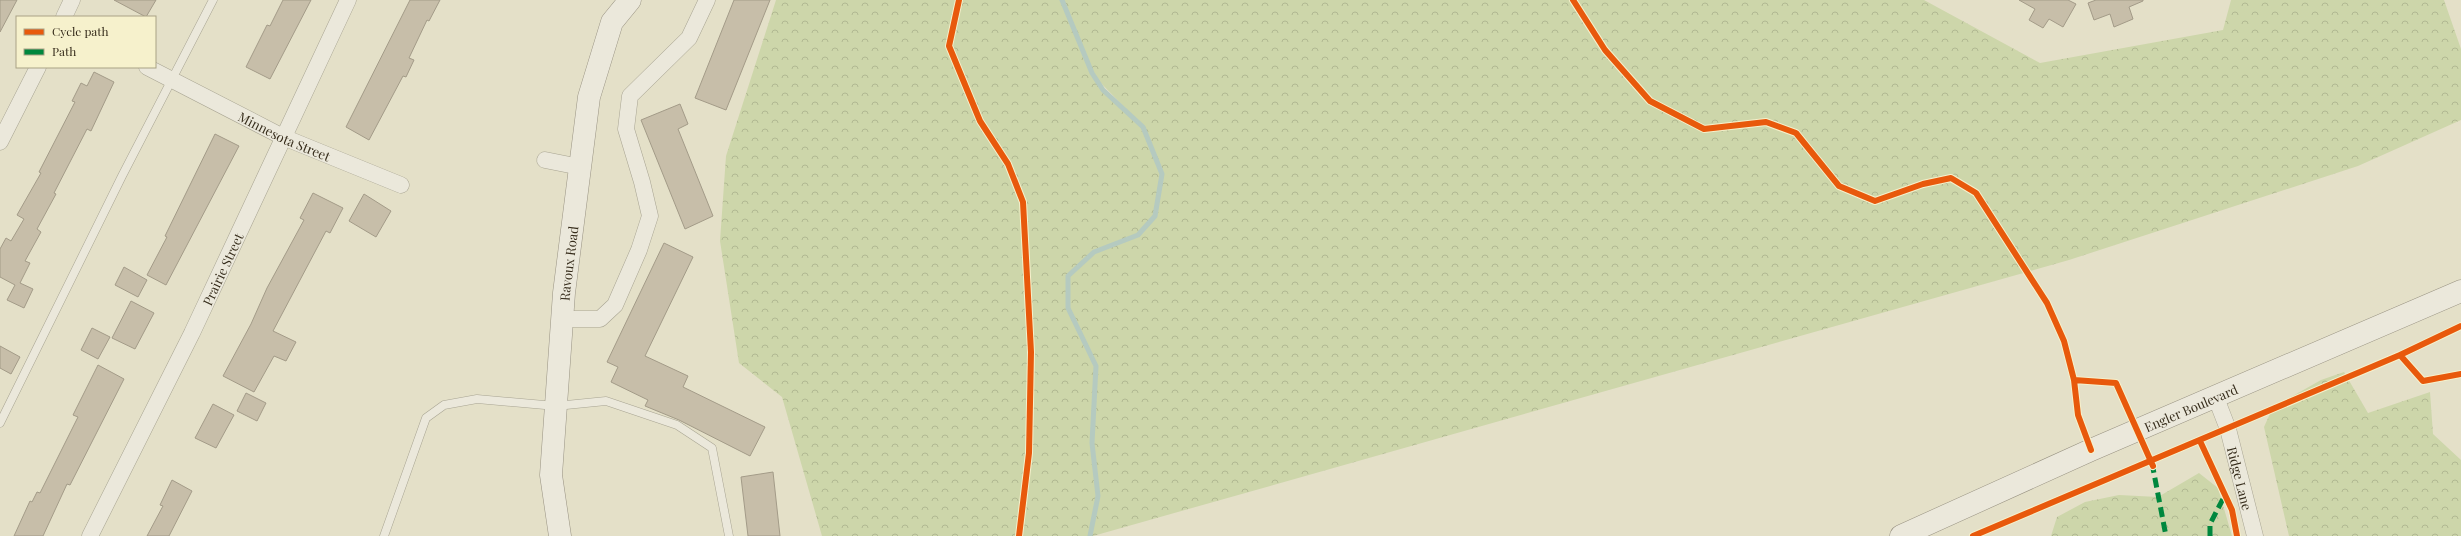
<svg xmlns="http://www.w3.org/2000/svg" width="2461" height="536" viewBox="0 0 2461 536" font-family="'Playfair Display',serif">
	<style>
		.forest { fill: url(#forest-crowns); fill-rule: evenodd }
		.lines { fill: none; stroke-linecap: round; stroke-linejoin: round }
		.stream { stroke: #b5cac0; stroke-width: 5 }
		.building { fill: #c7bea9; stroke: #a39b88 }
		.lane-casing { stroke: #a8a492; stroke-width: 9 }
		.street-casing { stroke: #a8a492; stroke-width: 17 }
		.secondary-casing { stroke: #989282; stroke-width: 23 }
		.lane { stroke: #ebe8db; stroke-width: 8 }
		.street { stroke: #ebe8db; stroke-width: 16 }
		.secondary { stroke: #ebe8db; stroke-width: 22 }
		.quiet { stroke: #00873e; stroke-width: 5; stroke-dasharray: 10 5; stroke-linecap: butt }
		.cycleway-casing { stroke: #f6f1cc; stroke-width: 8 }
		.cycleway { stroke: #e8590c; stroke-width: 6 }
		.labels { text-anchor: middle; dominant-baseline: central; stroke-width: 4; stroke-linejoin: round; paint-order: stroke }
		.street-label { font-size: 13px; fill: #362c1b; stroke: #f6f1cc }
	</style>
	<defs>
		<pattern id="forest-crowns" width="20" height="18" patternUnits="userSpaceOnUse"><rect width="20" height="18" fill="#cdd6aa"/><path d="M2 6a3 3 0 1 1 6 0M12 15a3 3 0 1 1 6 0" fill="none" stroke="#b1b892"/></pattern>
	</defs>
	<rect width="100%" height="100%" fill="#e4e0c8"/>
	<path class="forest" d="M 776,0 L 1924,0 L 2040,63 L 2223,30 L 2231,0 L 2444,0 L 2461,49 L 2461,120 L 2358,166 L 2069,260 L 1093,536 L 822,536 L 782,397 L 739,363 L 720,241 L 726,156 ZM 1094,76 L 1136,119 L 1136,120 L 1103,90 Z
		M 2344,372 L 2368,413 L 2430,392 L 2433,434 L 2461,460 L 2461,536 L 2289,536 L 2264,427 L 2273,407 L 2321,380 Z
		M 2199,473 L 2218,488 L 2232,536 L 2051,536 L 2057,517 L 2085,502 L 2119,495 L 2158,497 Z"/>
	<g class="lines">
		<path class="stream" d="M 1062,0 L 1092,73 L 1103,90 L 1143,127 L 1162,174 L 1155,216 L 1138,235 L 1094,252 L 1068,276 L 1068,308 L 1096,366 L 1092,443 L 1098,496 L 1090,536"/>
	</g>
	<path class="building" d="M 0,0 L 17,0 L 0,32 Z
		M 114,0 L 156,0 L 146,17 Z
		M 283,0 L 311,0 L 270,79 L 246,67 L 267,25 L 270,26 Z
		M 410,0 L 440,0 L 429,21 L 427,20 L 409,58 L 414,60 L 406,77 L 403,76 L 369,140 L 346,127 Z
		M 734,0 L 770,0 L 726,110 L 695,98 Z
		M 2019,0 L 2068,0 L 2076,4 L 2063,27 L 2049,19 L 2043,28 L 2029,20 L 2035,9 Z
		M 2096,0 L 2143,0 L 2143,1 L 2129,7 L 2133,19 L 2114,27 L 2110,14 L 2094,20 L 2088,3 Z
		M 94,72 L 114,82 L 91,131 L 87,129 L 54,193 L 56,194 L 37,229 L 41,232 L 25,261 L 30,263 L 20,283 L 33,289 L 24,308 L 7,300 L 15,285 L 0,277 L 0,249 L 6,238 L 11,241 L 24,219 L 17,215 L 41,173 L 39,172 L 75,102 L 72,101 L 81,83 L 87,86 Z
		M 680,104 L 688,124 L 678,129 L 713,216 L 685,229 L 641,120 Z
		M 215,134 L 239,146 L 166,285 L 147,275 L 167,237 L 165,236 Z
		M 313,193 L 343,208 L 330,233 L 326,231 L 273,331 L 296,342 L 286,361 L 274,356 L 254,392 L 223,376 L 251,324 L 267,288 L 304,220 L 300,218 Z
		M 364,194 L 391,211 L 376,237 L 349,221 Z
		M 664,243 L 693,257 L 645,356 L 688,376 L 683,387 L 765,427 L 750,456 L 679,420 L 645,406 L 648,400 L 611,382 L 618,367 L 607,362 Z
		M 124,267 L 147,280 L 138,297 L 115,285 Z
		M 131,301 L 154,313 L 135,349 L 112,338 Z
		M 92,328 L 110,337 L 98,359 L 81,350 Z
		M 0,346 L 20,357 L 11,374 L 0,368 Z
		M 98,365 L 124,379 L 70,485 L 67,484 L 43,536 L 14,536 L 30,501 L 32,502 L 37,492 L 40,493 L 78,417 L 73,415 Z
		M 246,393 L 266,403 L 257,421 L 237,411 Z
		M 213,404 L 234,415 L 216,448 L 195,438 Z
		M 773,472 L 780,536 L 748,536 L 741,477 Z
		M 172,480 L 192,491 L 169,536 L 147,536 L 163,506 L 160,505 Z"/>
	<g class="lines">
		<g class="lane-casing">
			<path id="lane" d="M 0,423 L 122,176 L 213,0
				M 384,536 L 426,418 L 444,405 L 477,399 L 556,406 L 606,401 L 677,425 L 712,448 L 729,536"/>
		</g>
		<g class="street-casing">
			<g id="street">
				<path d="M 64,17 L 72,0"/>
				<path id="s1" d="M 147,67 L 283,137 L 401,185"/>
				<path d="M 0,142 L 38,67"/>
				<path d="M 545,160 L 580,167"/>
				<path d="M 562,319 L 600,319 L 615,305 L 639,250 L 650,216 L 642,182 L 626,129 L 630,96 L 689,38 L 707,0"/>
				<path id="s2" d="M 2216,398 L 2228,429 L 2255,536"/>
				<path id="s3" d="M 90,536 L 192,333 L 348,0"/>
			</g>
		</g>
		<g class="secondary-casing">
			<g id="secondary">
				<path id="s4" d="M 560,536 L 551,475 L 564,293 L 589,97 L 612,22 L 630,0"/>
				<path id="s5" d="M 1901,536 L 2091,450 L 2461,291"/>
			</g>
		</g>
		<use href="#lane" class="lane"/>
		<use href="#street" class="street"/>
		<use href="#secondary" class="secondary"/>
		<path class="quiet" d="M 2152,463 L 2166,536
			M 2210,536 L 2210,524 L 2225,495"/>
		<g class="cycleway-casing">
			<path id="cycleway" d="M 959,0 L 949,46 L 980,121 L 1008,164 L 1023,202 L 1031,352 L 1029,453 L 1019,536
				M 1573,0 L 1605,50 L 1650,101 L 1704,129 L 1766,122 L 1796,133 L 1839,186 L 1875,201 L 1923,184 L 1951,178 L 1976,193 L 2047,303 L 2064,341 L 2074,380 L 2078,415 L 2091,450
				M 2400,355 L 2461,326
				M 2074,380 L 2116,383 L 2153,466
				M 2200,441 L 2232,510 L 2237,536
				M 1973,536 L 2400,355 L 2423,381 L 2461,374"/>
		</g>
		<use href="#cycleway" class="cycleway"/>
	</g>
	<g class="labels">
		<g class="street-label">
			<text stroke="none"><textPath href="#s1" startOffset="154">Minnesota Street</textPath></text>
			<text stroke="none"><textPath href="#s4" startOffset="274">Ravoux Road</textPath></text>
			<text stroke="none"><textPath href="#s3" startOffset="298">Prairie Street</textPath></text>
			<text stroke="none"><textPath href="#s5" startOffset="317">Engler Boulevard</textPath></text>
			<text stroke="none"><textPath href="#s2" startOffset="84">Ridge Lane</textPath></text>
		</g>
	</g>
	<rect x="16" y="16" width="140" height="52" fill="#f6f1cc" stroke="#a9a285"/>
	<rect x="24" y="29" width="20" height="6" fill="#e8590c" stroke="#a9a285"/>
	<text x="52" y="36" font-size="12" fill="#362c1b">Cycle path</text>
	<rect x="24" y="49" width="20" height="6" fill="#00873e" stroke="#a9a285"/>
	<text x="52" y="56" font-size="12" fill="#362c1b">Path</text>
</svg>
